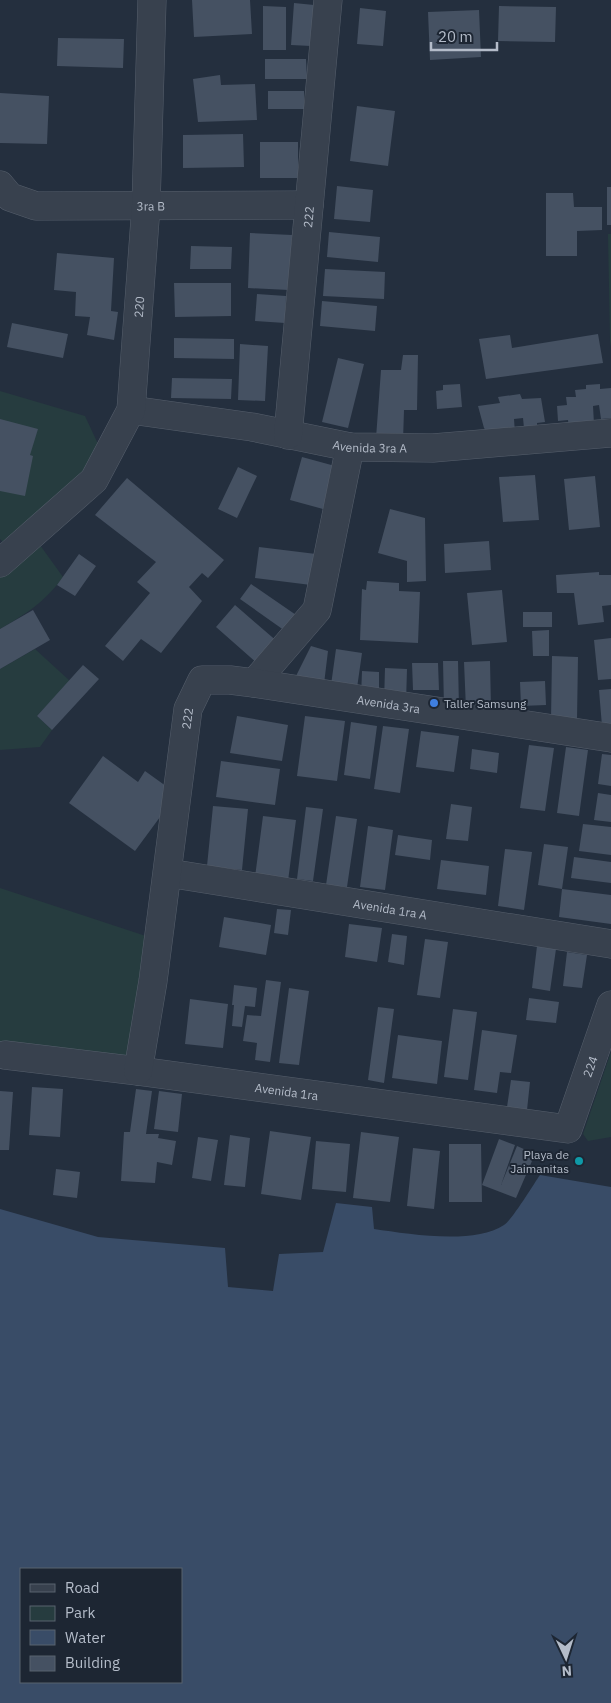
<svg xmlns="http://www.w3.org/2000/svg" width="611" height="1703" viewBox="0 0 611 1703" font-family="'IBM Plex Sans',sans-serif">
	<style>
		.green { fill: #263c3f }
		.water { fill: #394c67; fill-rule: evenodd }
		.building { fill: #455162 }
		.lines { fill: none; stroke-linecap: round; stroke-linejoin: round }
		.minor-casing { stroke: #565f6c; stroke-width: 29 }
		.minor { stroke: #38414e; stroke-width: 28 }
		.shop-dot { fill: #3f7fe0; stroke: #1d2633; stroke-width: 2 }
		.culture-dot { fill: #0f9aa8; stroke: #1d2633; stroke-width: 2 }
		.labels { text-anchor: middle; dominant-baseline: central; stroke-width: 4; stroke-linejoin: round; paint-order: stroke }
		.street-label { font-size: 12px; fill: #b4bcc9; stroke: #1d2633 }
		.poi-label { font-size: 12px; fill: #b4bcc9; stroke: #1d2633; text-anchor: start }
	</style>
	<rect width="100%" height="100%" fill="#242f3e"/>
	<path class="green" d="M 608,234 L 611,234 L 611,347 L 610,341 Z
		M 0,391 L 85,416 L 105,459 L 32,534 L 63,577 C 45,602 26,614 0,629 L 0,563 L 12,551 L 0,539 Z
		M 35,649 L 70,681 L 37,716 L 52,730 L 40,747 L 0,750 L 0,669 Z
		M 0,888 L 158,940 L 138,1071 L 5,1055 L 0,1042 Z
		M 611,1052 L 611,1137 L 588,1141 L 583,1134 Z"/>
	<path class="water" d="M 540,1175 L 611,1187 L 611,1703 L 0,1703 L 0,1209 L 98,1237 L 225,1248 L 228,1287 L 273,1291 L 279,1254 L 323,1252 L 336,1203 L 372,1207 L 374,1229 C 409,1234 474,1245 504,1225 C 512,1220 533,1185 540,1175 ZM 21,1569 L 181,1569 L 181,1682 L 21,1682 Z"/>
	<path class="building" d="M 192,0 L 250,0 L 252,34 L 194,37 Z
		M 294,3 L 314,5 L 311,46 L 291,45 Z
		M 263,6 L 286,7 L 286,50 L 263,50 Z
		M 499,6 L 556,7 L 555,42 L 498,41 Z
		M 360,8 L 386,11 L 383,46 L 357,44 Z
		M 479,10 L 481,57 L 430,60 L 428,12 Z
		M 58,38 L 124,39 L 123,68 L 57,66 Z
		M 265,59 L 306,59 L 307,79 L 265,79 Z
		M 220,75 L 221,85 L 255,84 L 257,120 L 198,122 L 193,79 Z
		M 268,91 L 304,91 L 304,109 L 268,109 Z
		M 0,93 L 49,96 L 47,144 L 0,143 Z
		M 357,106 L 395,111 L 388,166 L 350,161 Z
		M 243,134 L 244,167 L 183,168 L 183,135 Z
		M 260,142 L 298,142 L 298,178 L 260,178 Z
		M 337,186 L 373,190 L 370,222 L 334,219 Z
		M 607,187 L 611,187 L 611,225 L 607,225 Z
		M 546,193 L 573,193 L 574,207 L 602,207 L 602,230 L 577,231 L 577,256 L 546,256 Z
		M 329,232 L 380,237 L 378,262 L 327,257 Z
		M 250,233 L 292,235 L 289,290 L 248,288 Z
		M 191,246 L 232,247 L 231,269 L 190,269 Z
		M 57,253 L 114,258 L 111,311 L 118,312 L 114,340 L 87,335 L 90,317 L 75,316 L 76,292 L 54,290 Z
		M 325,269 L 385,272 L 384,299 L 323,296 Z
		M 174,283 L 231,283 L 231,316 L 175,317 Z
		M 257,294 L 286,296 L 285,323 L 255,321 Z
		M 322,301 L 377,306 L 375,331 L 320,326 Z
		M 12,323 L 68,334 L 63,358 L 7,347 Z
		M 598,334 L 603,363 L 486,379 L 479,339 L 510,335 L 512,348 Z
		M 174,338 L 234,339 L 234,359 L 174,358 Z
		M 240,344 L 268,346 L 265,401 L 238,400 Z
		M 403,355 L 418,355 L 417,410 L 404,410 L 403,441 L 376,438 L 381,370 L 401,370 Z
		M 338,358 L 364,364 L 348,428 L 322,422 Z
		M 172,378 L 232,379 L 231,399 L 171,398 Z
		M 460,384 L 462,407 L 437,409 L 436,391 L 443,390 L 443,385 Z
		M 600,384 L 600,389 L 611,388 L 611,418 L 601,419 L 599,405 L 593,406 L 594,424 L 569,430 L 568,420 L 558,421 L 557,406 L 567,405 L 566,397 L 576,397 L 575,390 L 586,389 L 586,385 Z
		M 520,394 L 522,399 L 541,398 L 545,422 L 537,423 L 537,427 L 524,428 L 523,418 L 514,419 L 515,433 L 492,439 L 484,428 L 478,406 L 500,403 L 498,397 Z
		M 0,419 L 38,429 L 30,455 L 33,456 L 25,496 L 0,491 Z
		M 302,457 L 335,466 L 323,509 L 290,500 Z
		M 238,467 L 257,476 L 237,518 L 218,509 Z
		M 535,475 L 539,520 L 503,522 L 499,477 Z
		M 595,476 L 600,527 L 569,530 L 564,479 Z
		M 127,478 L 224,560 L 208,578 L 202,573 L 189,587 L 202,601 L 161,653 L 141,639 L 123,661 L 105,646 L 150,593 L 137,582 L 156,562 L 95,515 Z
		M 390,509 L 425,518 L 426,581 L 407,582 L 407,561 L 378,553 Z
		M 489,541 L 491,570 L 445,573 L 444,544 Z
		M 259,547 L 316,554 L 311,585 L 255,578 Z
		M 79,554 L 96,566 L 75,596 L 57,585 Z
		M 599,572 L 599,575 L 611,575 L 611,605 L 602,606 L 604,622 L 578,625 L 574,593 L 557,593 L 556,575 Z
		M 367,581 L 399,583 L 399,591 L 420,592 L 418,643 L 360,640 L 362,589 L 366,590 Z
		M 251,584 L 299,617 L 288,633 L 240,599 Z
		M 502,590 L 507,642 L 472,645 L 467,593 Z
		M 235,605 L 279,643 L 259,665 L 216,627 Z
		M 33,610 L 50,640 L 0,669 L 0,629 Z
		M 523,612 L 552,612 L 552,627 L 523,627 Z
		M 549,630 L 549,656 L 533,656 L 532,631 Z
		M 611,638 L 611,679 L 598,680 L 594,640 Z
		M 311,646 L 328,651 L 324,684 L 293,682 Z
		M 336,649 L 362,653 L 357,688 L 331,685 Z
		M 552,656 L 578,657 L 577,720 L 551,720 Z
		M 443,661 L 458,661 L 459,708 L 444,708 Z
		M 490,661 L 491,708 L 466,709 L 464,662 Z
		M 412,663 L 438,663 L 439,690 L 413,690 Z
		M 83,665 L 99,679 L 52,730 L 37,716 Z
		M 385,668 L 407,669 L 406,703 L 384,702 Z
		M 362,671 L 379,672 L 379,698 L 361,697 Z
		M 545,681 L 546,705 L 521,706 L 520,682 Z
		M 611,689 L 611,725 L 602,726 L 599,690 Z
		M 237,716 L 288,725 L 282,761 L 230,753 Z
		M 305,716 L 345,721 L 337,781 L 297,776 Z
		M 351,722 L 377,726 L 370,779 L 344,775 Z
		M 383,726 L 409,729 L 400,793 L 374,789 Z
		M 421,731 L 459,736 L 454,772 L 416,767 Z
		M 529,745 L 554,748 L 545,811 L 520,808 Z
		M 566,747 L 588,750 L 579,816 L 557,813 Z
		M 472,749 L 499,753 L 497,773 L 470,769 Z
		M 602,754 L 611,755 L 611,786 L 598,784 Z
		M 103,756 L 138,782 L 145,771 L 177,794 L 135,851 L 69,803 Z
		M 221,761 L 280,769 L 275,805 L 216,797 Z
		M 598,793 L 611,795 L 611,822 L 594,820 Z
		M 451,804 L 472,807 L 468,841 L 446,839 Z
		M 213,806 L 248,809 L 242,870 L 207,866 Z
		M 306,807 L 323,809 L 313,881 L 297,879 Z
		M 263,816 L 296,820 L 288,881 L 255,877 Z
		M 336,816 L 357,819 L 347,887 L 326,885 Z
		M 583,824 L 611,827 L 611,855 L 579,851 Z
		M 368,826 L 393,830 L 385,890 L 360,887 Z
		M 398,835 L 432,840 L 430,860 L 395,855 Z
		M 544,844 L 568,847 L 562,889 L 538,885 Z
		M 505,849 L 532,852 L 524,910 L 498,906 Z
		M 574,857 L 611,862 L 611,883 L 571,878 Z
		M 441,860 L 489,866 L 486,895 L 437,889 Z
		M 562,889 L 611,895 L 611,924 L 559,917 Z
		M 277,909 L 291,910 L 288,935 L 274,933 Z
		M 224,917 L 271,925 L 266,955 L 219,947 Z
		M 349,924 L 382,928 L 377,962 L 345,957 Z
		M 392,934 L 407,936 L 404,965 L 388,962 Z
		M 425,939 L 448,942 L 440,998 L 417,995 Z
		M 537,946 L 556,949 L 550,991 L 532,988 Z
		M 567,952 L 587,955 L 582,988 L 563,986 Z
		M 266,980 L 281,982 L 270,1062 L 255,1060 L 257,1043 L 243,1041 L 247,1015 L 261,1016 Z
		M 234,985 L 257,988 L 255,1007 L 245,1006 L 242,1027 L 232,1026 L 234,1005 L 232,1005 Z
		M 289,988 L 309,991 L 299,1065 L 279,1063 Z
		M 529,998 L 559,1002 L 556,1023 L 526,1020 Z
		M 190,999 L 228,1004 L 223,1048 L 185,1044 Z
		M 378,1007 L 394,1009 L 384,1083 L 368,1080 Z
		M 453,1009 L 477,1012 L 468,1080 L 444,1077 Z
		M 482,1030 L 517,1035 L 511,1073 L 500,1072 L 497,1093 L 474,1090 Z
		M 398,1035 L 442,1041 L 437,1084 L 392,1078 Z
		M 511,1080 L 530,1082 L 527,1110 L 507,1107 Z
		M 32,1087 L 63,1089 L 60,1137 L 29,1135 Z
		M 136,1089 L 152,1091 L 146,1134 L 159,1134 L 158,1138 L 176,1141 L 172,1165 L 157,1162 L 155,1183 L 121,1181 L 124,1132 L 130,1132 Z
		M 0,1091 L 13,1092 L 9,1150 L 0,1150 Z
		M 159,1091 L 182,1094 L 178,1132 L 154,1129 Z
		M 270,1131 L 311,1137 L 301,1200 L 261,1194 Z
		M 361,1132 L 399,1137 L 390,1202 L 353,1198 Z
		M 230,1135 L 250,1138 L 245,1187 L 224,1185 Z
		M 198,1137 L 218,1140 L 211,1181 L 192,1178 Z
		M 499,1139 L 515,1145 L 501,1185 L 517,1146 L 535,1154 L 516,1198 L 482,1185 Z
		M 316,1141 L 350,1144 L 346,1192 L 312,1189 Z
		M 449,1144 L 481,1144 L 482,1202 L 449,1202 Z
		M 413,1148 L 440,1151 L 434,1209 L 407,1206 Z
		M 56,1169 L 80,1172 L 77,1198 L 53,1195 Z"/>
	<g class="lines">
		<g class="minor-casing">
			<g id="minor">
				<path id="s1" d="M 0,185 L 10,197 L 36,206 L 309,205"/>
				<path id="s2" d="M 131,410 L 252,427 L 350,447 L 433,448 L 611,433"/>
				<path id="s3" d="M 288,435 L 328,0"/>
				<path id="s4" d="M 0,563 L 94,480 L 131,410 L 146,206 L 152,0"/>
				<path d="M 254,683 L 317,610 L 350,447"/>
				<path id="s5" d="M 168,873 L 611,944"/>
				<path id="s6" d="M 5,1055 L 138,1071 L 568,1129 L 611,1005"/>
				<path id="s7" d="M 138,1071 L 153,981 L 188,709 L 202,680 L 230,680 L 254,683 L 611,738"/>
			</g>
		</g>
		<use href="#minor" class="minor"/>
	</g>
	<circle class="shop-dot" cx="434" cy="703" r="5"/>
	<circle class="culture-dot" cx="579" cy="1161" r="5"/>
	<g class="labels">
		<g class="street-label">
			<text stroke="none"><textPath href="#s1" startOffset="158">3ra B</textPath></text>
			<text stroke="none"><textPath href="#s3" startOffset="219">222</textPath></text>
			<text stroke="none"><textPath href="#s4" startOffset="308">220</textPath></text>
			<text stroke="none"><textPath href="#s2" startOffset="242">Avenida 3ra A</textPath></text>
			<text stroke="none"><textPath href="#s7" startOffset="586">Avenida 3ra</textPath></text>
			<text stroke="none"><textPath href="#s7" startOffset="356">222</textPath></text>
			<text stroke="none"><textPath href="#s5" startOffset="225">Avenida 1ra A</textPath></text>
			<text stroke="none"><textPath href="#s6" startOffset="634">224</textPath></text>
			<text stroke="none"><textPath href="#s6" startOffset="284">Avenida 1ra</textPath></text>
		</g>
		<g class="poi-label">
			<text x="444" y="703">Taller Samsung</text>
			<text x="569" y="1154" text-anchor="end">Playa de<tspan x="569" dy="14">Jaimanitas</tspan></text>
		</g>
	</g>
	<rect x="20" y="1568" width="162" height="115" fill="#1d2633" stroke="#59626f"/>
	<rect x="30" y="1584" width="25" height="8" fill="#38414e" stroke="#59626f"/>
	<text x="65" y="1593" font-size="15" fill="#b4bcc9">Road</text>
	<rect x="30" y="1606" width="25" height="15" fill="#263c3f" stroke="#59626f"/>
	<text x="65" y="1618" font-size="15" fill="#b4bcc9">Park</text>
	<rect x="30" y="1630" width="25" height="15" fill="#394c67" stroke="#59626f"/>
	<text x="65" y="1643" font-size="15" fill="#b4bcc9">Water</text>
	<rect x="30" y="1656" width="25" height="15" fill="#455162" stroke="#59626f"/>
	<text x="65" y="1668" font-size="15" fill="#b4bcc9">Building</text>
	<g transform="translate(566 1658) rotate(176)" stroke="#1d2633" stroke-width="4" paint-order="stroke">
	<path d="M0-4L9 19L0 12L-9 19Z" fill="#b4bcc9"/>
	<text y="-8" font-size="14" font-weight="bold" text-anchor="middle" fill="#b4bcc9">N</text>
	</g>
	<path d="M431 42v8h66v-8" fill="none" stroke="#b4bcc9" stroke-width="2.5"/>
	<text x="438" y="42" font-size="15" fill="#b4bcc9" stroke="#1d2633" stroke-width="4" paint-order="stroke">20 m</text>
</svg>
